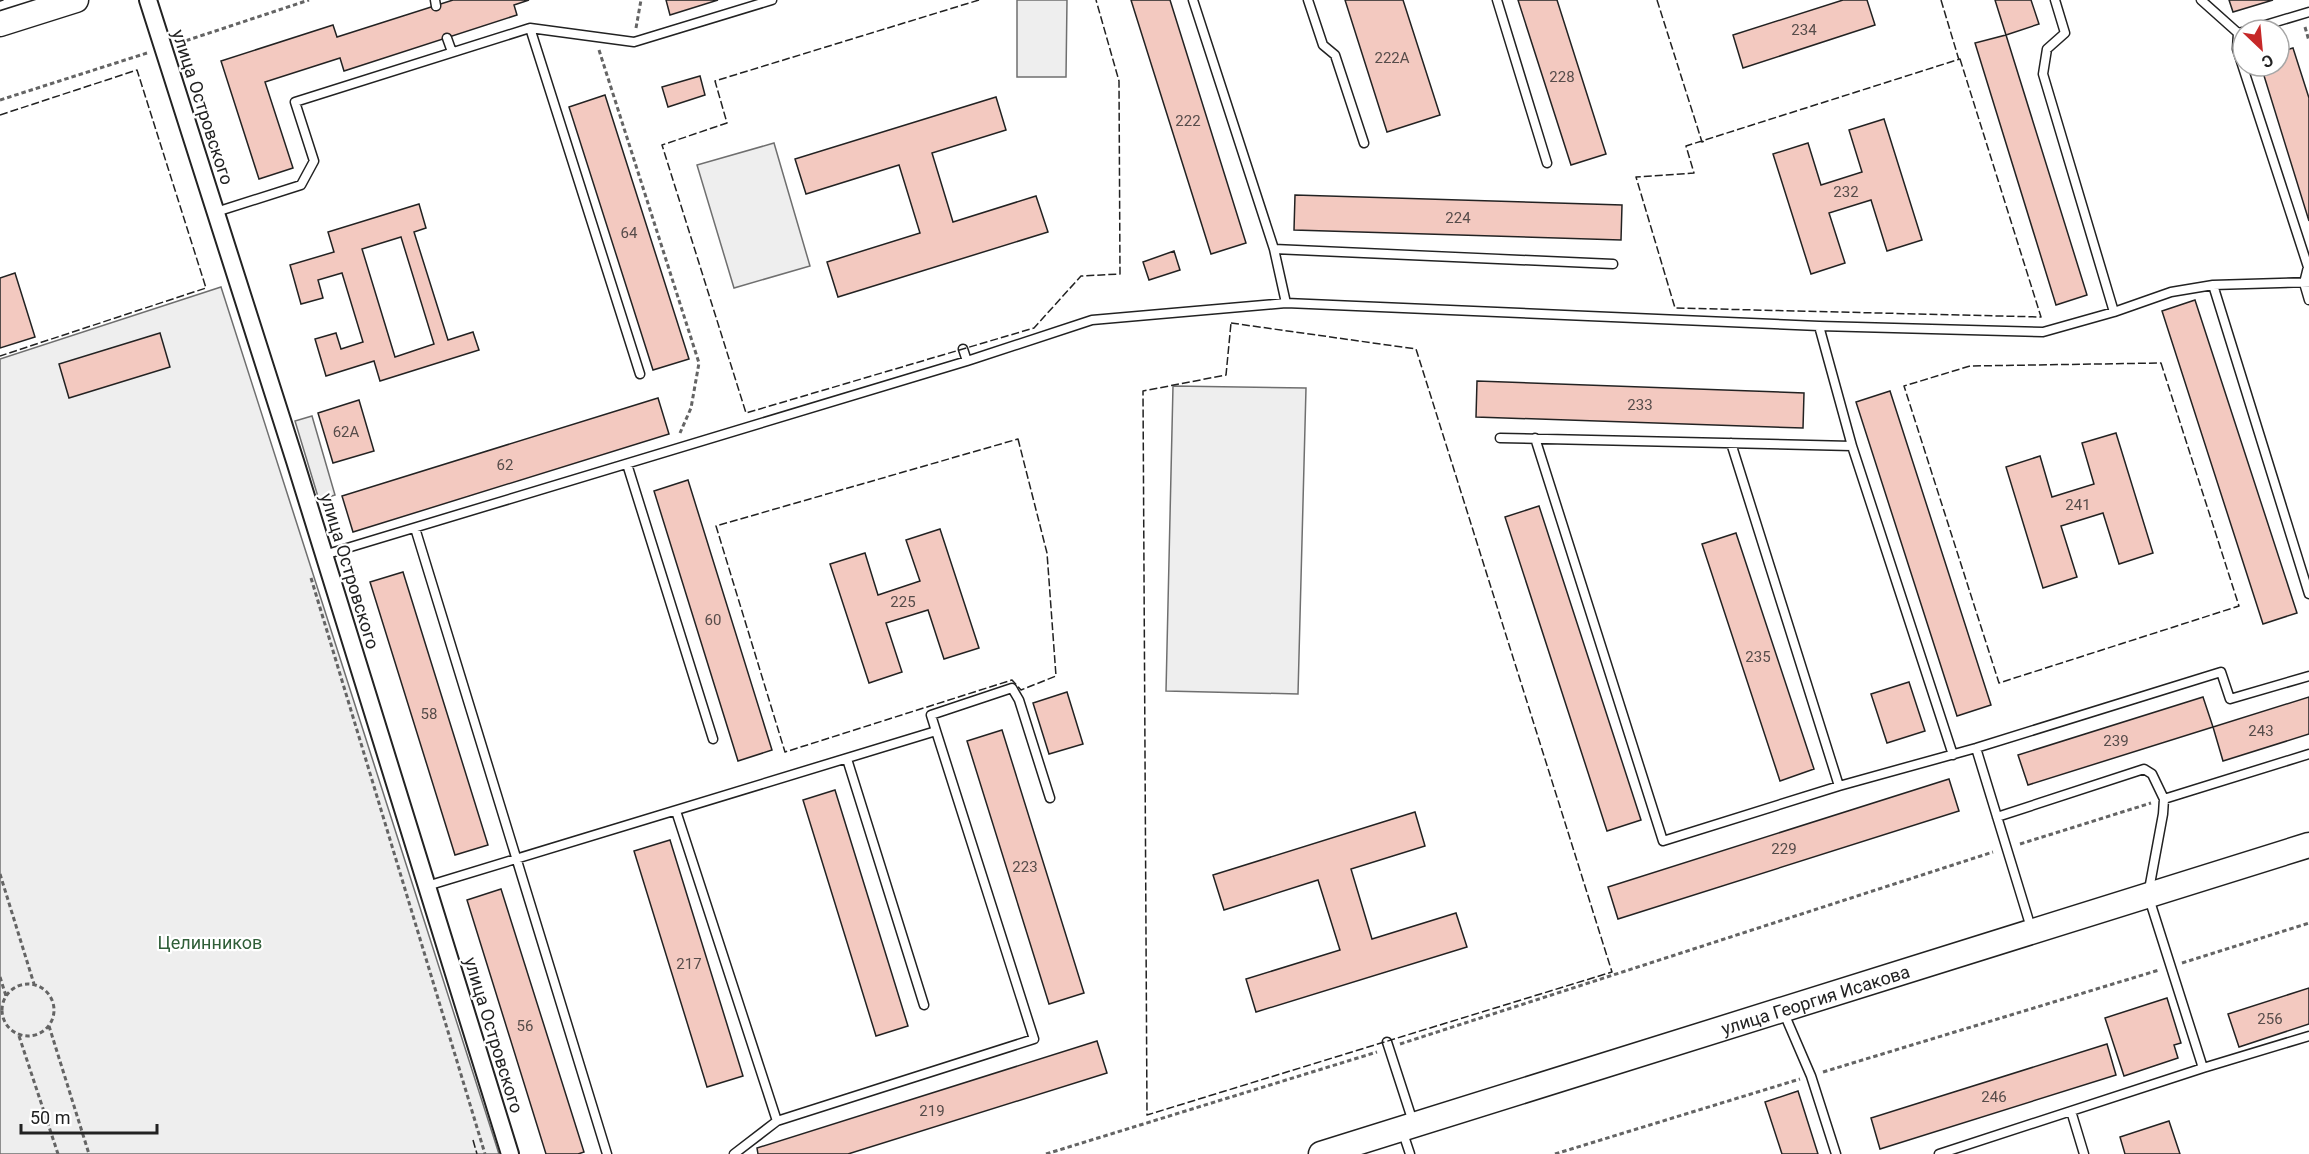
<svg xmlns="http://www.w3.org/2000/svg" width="2309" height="1154" viewBox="0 0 2309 1154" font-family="Roboto,sans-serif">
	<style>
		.green { fill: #eee; stroke: #6f6f6f; stroke-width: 1.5 }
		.parking { fill: #ededed; stroke: #6f6f6f; stroke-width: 1.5 }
		.building { fill: #f3c9c0; stroke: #222; stroke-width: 1.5; fill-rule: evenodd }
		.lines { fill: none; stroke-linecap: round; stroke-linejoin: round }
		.lane-casing { stroke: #222; stroke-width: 11 }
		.street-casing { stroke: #222; stroke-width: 20 }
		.secondary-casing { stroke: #222; stroke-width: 27 }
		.path { stroke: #646464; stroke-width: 3; stroke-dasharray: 4.5 3; stroke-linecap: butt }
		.lane { stroke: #fff; stroke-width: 8 }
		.street { stroke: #fff; stroke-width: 16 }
		.secondary { stroke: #fff; stroke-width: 24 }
		.tram { stroke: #222; stroke-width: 1.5 }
		.fence { stroke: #222; stroke-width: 1.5; stroke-dasharray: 8 3; stroke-linecap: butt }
		.labels { text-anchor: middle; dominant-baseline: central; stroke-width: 4.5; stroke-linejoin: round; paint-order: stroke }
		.number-label { font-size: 15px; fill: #564c4a }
		.street-label { font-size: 18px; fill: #222; stroke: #fff }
		.park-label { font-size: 18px; fill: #2f5e38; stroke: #fff }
	</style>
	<rect width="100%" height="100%" fill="#fff"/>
	<path class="green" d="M 1017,0 L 1067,0 L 1066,77 L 1017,77 Z
		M 774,143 L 810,266 L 734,288 L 697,165 Z
		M 221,287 L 499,1154 L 0,1154 L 0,359 Z
		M 1173,386 L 1306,388 L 1298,694 L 1166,691 Z"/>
	<path class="parking" d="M 312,416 L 335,495 L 319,500 L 295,421 Z"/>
	<path class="building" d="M 453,0 L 529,0 L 514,5 L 517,15 L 344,71 L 340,58 L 265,82 L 293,168 L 259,179 L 221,61 L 333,25 L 337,37 Z
		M 666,0 L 718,0 L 670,15 Z
		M 1131,0 L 1170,0 L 1246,243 L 1211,254 Z
		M 1345,0 L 1403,0 L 1440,115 L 1387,132 Z
		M 1518,0 L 1557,0 L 1606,154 L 1571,165 Z
		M 1843,0 L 1867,0 L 1875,25 L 1743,68 L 1733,35 Z
		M 1995,0 L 2031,0 L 2039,24 L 2006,35 Z
		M 2229,0 L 2273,0 L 2233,12 Z
		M 2006,35 L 2087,295 L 2056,305 L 1975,43 Z
		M 2293,48 L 2309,98 L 2309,221 L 2261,66 L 2279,66 L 2279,52 Z
		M 700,76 L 705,95 L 668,107 L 662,87 Z
		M 605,95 L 689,359 L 653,370 L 569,107 Z
		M 996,97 L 1006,130 L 932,153 L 953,222 L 1036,196 L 1048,232 L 838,297 L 827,262 L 920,233 L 899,165 L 806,194 L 795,159 Z
		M 1884,119 L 1922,240 L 1887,251 L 1871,200 L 1829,213 L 1845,263 L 1811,274 L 1773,154 L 1808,143 L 1821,185 L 1862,172 L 1849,130 Z
		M 1295,195 L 1622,205 L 1621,240 L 1294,230 Z
		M 419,204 L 426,228 L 414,232 L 448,340 L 473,332 L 479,350 L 380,381 L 374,361 L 326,376 L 315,339 L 336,333 L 341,349 L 363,342 L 342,273 L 318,280 L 323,298 L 301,304 L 290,265 L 334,252 L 328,232 ZM 401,237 L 434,344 L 395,357 L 362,249 Z
		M 1174,251 L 1180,270 L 1149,280 L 1143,262 Z
		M 15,273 L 35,337 L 0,348 L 0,278 Z
		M 2195,300 L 2297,613 L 2263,624 L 2162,311 Z
		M 160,333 L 170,367 L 69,398 L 59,364 Z
		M 1477,381 L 1804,393 L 1803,428 L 1476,417 Z
		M 1890,391 L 1991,705 L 1957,716 L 1856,402 Z
		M 658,398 L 669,434 L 353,532 L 342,496 Z
		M 359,400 L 374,451 L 333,463 L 318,413 Z
		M 2116,433 L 2153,553 L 2119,564 L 2103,513 L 2061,526 L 2077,577 L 2043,588 L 2006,467 L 2040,456 L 2052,497 L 2094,484 L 2082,443 Z
		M 688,480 L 772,750 L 738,761 L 654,491 Z
		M 1539,506 L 1641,820 L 1607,831 L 1505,517 Z
		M 940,529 L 979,648 L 944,659 L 928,610 L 886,623 L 902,672 L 869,683 L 830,564 L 865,553 L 878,595 L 920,581 L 906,540 Z
		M 1736,533 L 1814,769 L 1780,781 L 1702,544 Z
		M 403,572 L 488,845 L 455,855 L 370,582 Z
		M 1909,682 L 1925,731 L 1887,743 L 1871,694 Z
		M 1067,692 L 1083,744 L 1049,754 L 1033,703 Z
		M 2203,697 L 2213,727 L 2028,785 L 2018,755 Z
		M 2309,697 L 2309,734 L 2223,761 L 2213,727 Z
		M 1002,730 L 1084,993 L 1049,1004 L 967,741 Z
		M 1949,779 L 1959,811 L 1618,919 L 1608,887 Z
		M 835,790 L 908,1026 L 876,1036 L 803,800 Z
		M 1415,812 L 1425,846 L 1351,869 L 1372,939 L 1456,913 L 1467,947 L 1256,1012 L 1246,979 L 1340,950 L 1318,880 L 1224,910 L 1213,875 Z
		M 670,840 L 743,1076 L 707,1087 L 634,851 Z
		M 501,889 L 584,1152 L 578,1154 L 546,1154 L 467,900 Z
		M 2309,988 L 2309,1024 L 2239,1047 L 2228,1014 Z
		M 2167,998 L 2181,1043 L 2174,1045 L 2178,1058 L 2124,1076 L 2105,1018 Z
		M 1097,1041 L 1107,1073 L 848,1154 L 758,1154 L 757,1148 Z
		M 2107,1044 L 2116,1075 L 1880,1149 L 1871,1118 Z
		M 1798,1091 L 1818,1154 L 1782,1154 L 1765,1102 Z
		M 2169,1121 L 2180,1154 L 2125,1154 L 2120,1137 Z"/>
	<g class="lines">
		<g class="lane-casing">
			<path id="lane" d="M 435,0 L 436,6
				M 1193,0 L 1274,249 L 1286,303
				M 1308,0 L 1323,45 L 1335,55 L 1364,143
				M 1497,0 L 1547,163
				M 2055,0 L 2065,33 L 2047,49 L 2043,74 L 2114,312
				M 2201,0 L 2238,33 L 2242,32
				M 530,28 L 640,374
				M 2249,30 L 2309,12
				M 2238,33 L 2237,49 L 2308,267 L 2304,283 L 2309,300
				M 447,38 L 452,52
				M 216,212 L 301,185 L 314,161 L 295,102 L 530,28 L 634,42 L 772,0
				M 1274,249 L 1613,264
				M 2213,285 L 2309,594
				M 963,349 L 967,361
				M 1500,438 L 1852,446 L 1819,326
				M 1535,438 L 1663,841 L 1839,786 L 1976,748 L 2221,672 L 2230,699 L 2309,676
				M 1731,443 L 1839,786
				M 1852,446 L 1953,755
				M 627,464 L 713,739
				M 415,528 L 607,1154
				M 324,555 L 967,361 L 1092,320 L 1286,303 L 1819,326 L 2043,332 L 2114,312 L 2171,292 L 2213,285 L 2309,282
				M 1976,748 L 2032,931
				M 847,759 L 924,1005
				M 676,811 L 777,1121
				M 1997,817 L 2144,769 L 2152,774 L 2164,799 L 2309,754
				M 427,886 L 936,731 L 931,715 L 1012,688 L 1019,700 L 1050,798
				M 1783,1011 L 1811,1076 L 1836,1154
				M 1387,1042 L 1413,1122
				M 2203,1068 L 2309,1036
				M 2071,1111 L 2084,1154
				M 1402,1130 L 1410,1154
				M 734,1154 L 777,1121 L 1034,1039 L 936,731
				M 1939,1154 L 2203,1068 L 2148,895 L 2163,814 L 2164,799"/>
		</g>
		<g class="street-casing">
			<path id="street" d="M 148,0 L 295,461 L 510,1154"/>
		</g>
		<g class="secondary-casing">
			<g id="secondary">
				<path d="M 0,24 L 76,0"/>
				<path id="s1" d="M 1321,1154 L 2309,845"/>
			</g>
		</g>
		<path class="path" d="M 2305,27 L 2309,41
			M 636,28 L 641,0
			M 179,43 L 309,0
			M 599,50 L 699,363 L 691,408 L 680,433
			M 0,100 L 147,53
			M 311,578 L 485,1154
			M 2020,844 L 2151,803
			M 0,874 L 34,984
			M 2182,963 L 2309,923
			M 0,977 L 6,996
			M2 1010a26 26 0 1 1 52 0a26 26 0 1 1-52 0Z
			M 49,1026 L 89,1154
			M 19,1036 L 58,1154
			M 1400,1044 L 1993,852
			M 1823,1072 L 2159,970
			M 1046,1154 L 1377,1052
			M 1555,1154 L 1800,1079"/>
		<use href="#lane" class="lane"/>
		<use href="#street" class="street"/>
		<use href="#secondary" class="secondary"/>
		<path class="tram" d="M 0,1 L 3,0"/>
		<path class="fence" d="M 979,0 L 715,81 L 727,123 L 662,145 L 746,413 L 1034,328 L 1081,276 L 1120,274 L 1119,81 L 1096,0
			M 1657,0 L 1702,142 L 1705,141
			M 1941,0 L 1959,60
			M 1960,59 L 2041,317 L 1675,308 L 1636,177 L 1694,173 L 1686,146 Z
			M 0,115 L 137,70 L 206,288 L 0,356
			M 1231,323 L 1416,349 L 1612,972 L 1147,1115 L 1143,391 L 1226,375 Z
			M 2161,363 L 2239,606 L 1999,683 L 1904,386 L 1970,366 Z
			M 1018,439 L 1047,553 L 1056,676 L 1021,690 L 1012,680 L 785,752 L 716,526 Z
			M 473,1140 L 477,1154"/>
	</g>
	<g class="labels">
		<g class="number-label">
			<text x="1804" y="30">234</text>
			<text x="1392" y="58">222А</text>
			<text x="1562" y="77">228</text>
			<text x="1188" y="121">222</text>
			<text x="1846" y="192">232</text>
			<text x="1458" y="218">224</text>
			<text x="629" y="233">64</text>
			<text x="1640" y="405">233</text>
			<text x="346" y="432">62А</text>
			<text x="505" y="465">62</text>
			<text x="2078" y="505">241</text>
			<text x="903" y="602">225</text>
			<text x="713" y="620">60</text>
			<text x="1758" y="657">235</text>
			<text x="429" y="714">58</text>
			<text x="2261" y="731">243</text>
			<text x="2116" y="741">239</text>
			<text x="1784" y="849">229</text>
			<text x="1025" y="867">223</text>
			<text x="689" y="964">217</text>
			<text x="2270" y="1019">256</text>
			<text x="525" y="1026">56</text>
			<text x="1994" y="1097">246</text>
			<text x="932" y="1111">219</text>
		</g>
		<g class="street-label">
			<text transform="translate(203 107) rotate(72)">улица Островского</text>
			<text transform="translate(350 571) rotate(73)">улица Островского</text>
			<text stroke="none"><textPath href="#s1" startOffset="518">улица Георгия Исакова</textPath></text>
			<text transform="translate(494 1035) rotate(73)">улица Островского</text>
		</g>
		<g class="park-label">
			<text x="210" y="942">Целинников</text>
		</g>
	</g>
	<g transform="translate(2261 48) rotate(154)"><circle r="28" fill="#ffffff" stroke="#a7a7a7" stroke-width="1.5"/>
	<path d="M0-4.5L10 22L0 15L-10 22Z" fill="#c62828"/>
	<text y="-9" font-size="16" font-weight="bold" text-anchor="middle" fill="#222222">С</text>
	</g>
	<path d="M21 1124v9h136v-9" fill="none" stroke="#222222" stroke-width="3"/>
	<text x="30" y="1124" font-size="18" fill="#222222" stroke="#ffffff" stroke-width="4.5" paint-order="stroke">50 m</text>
</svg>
